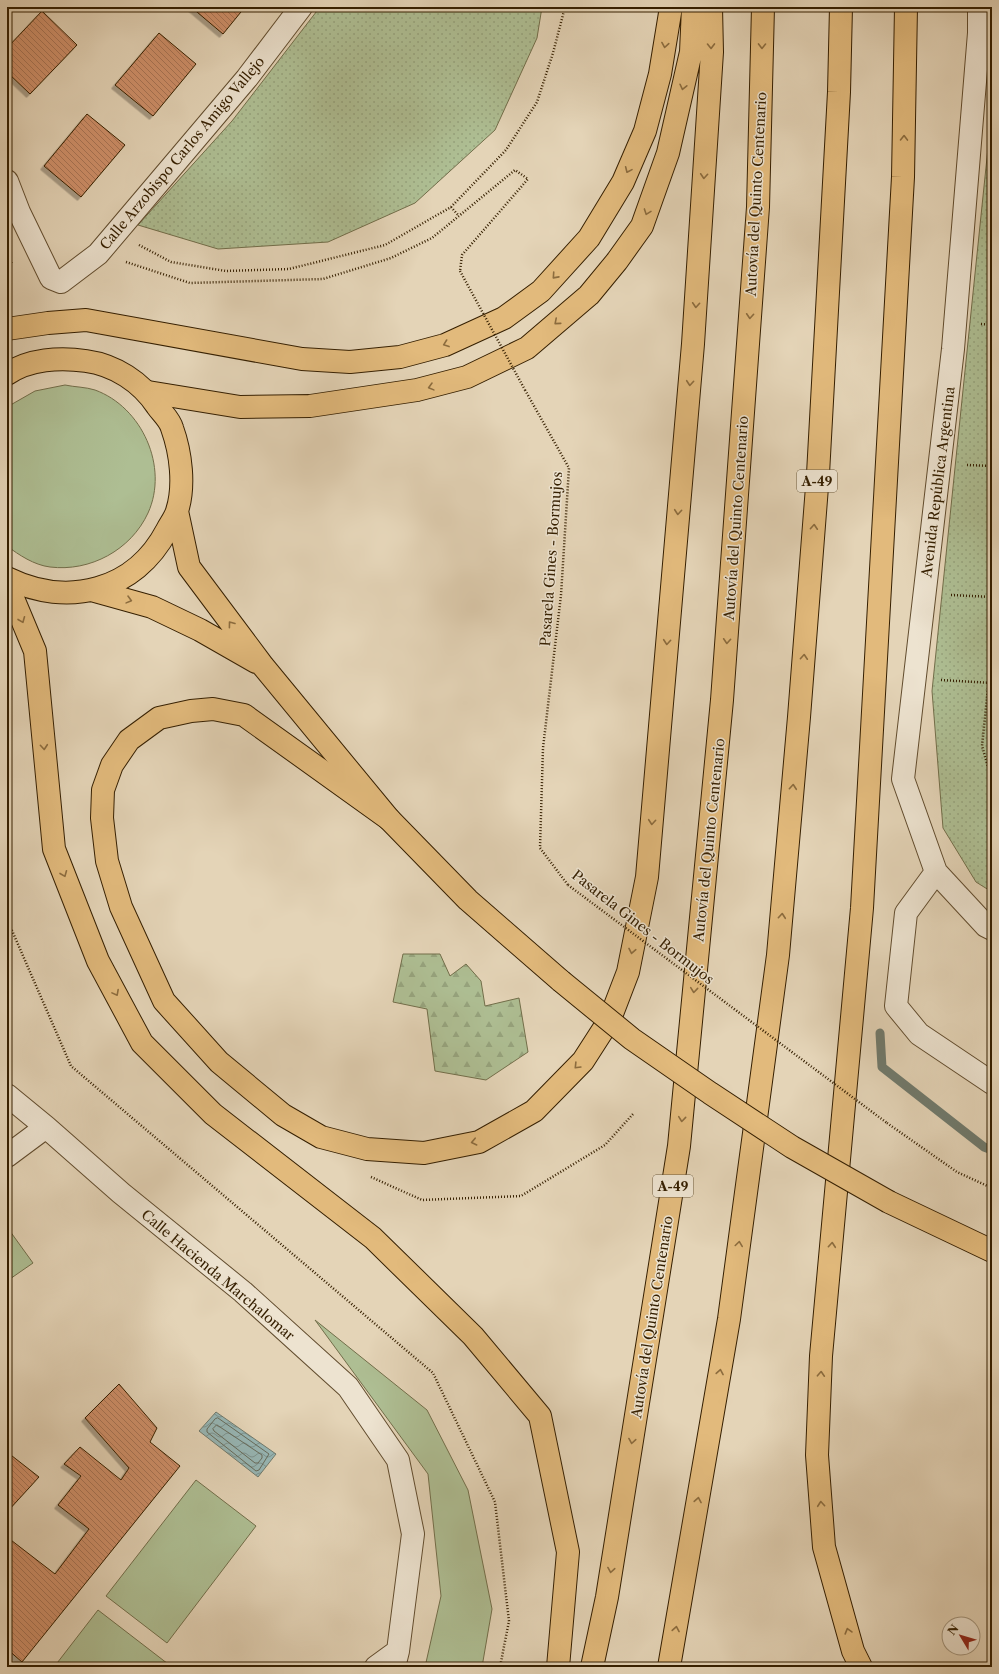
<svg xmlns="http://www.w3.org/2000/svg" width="999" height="1674" viewBox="0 0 999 1674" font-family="'Libre Caslon Text',serif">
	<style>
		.green { fill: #aebe93; stroke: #726e4a }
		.forest { fill: url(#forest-firs); stroke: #726e4a }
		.park { fill: url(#park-dots); stroke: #726e4a }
		.water { fill: url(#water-waves); stroke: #707a6d }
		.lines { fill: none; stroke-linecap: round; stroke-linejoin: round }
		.shore { stroke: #666b5b; stroke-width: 1 }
		.stream { stroke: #707a6d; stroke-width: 9 }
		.building { fill: url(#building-back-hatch); stroke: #351f00; filter: url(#shadow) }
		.minor-casing { stroke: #614c2e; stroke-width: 24 }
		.major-casing { stroke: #351f00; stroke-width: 24 }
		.highway-casing { stroke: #351f00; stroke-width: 24 }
		.path { stroke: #351f00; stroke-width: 2.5; stroke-dasharray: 1 2; stroke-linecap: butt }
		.minor { stroke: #ede3d0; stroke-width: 22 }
		.major { stroke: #e2ba7c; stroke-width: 22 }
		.highway { stroke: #e2ba7c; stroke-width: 22 }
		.major-bridge-casing { stroke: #351f00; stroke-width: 24; stroke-linecap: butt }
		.path-bridge { stroke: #351f00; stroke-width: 2.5; stroke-dasharray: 1 2; stroke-linecap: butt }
		.major-bridge { stroke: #e2ba7c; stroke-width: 22 }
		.oneway { stroke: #8c6c3e }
		.labels { text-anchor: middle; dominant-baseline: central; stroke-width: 3; stroke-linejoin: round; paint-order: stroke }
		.shield { fill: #ede3d0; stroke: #6c5a3e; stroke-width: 1 }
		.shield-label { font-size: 13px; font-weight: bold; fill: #351f00 }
		.street-label { font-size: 14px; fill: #351f00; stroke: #ede3d0 }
	</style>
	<defs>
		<pattern id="forest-firs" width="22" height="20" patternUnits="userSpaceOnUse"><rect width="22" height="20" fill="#aebe93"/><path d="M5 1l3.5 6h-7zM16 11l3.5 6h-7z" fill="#96a37d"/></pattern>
		<pattern id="park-dots" width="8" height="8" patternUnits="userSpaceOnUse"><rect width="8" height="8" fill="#aebe93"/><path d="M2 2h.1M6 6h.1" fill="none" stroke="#96a37d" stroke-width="1.8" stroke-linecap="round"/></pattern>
		<pattern id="water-waves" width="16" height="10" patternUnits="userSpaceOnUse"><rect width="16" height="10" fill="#97b7b6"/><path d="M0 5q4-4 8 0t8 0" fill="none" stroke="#7c9492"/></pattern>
		<pattern id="building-back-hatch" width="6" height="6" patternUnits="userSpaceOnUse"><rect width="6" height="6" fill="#cf906b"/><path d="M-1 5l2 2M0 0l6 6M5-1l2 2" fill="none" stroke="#a97556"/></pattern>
		<filter id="shadow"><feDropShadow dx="-3.5" dy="3.5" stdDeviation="0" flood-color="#0004"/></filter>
	</defs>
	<rect width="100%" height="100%" fill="#e4d4b7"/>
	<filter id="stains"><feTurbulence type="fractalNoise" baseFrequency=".005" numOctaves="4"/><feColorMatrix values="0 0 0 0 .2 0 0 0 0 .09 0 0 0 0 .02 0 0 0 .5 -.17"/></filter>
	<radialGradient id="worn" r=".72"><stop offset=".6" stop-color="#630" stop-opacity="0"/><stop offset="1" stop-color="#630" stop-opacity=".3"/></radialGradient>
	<path class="green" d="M 65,385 C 74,387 86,387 95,390 C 142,407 169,467 148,513 C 131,550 90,572 50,567 C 34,565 19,555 7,546 L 7,407 L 35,391 Z
		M 7,1227 L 33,1263 L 7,1281 Z
		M 315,1320 L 427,1410 L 468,1490 L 492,1609 L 482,1667 L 425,1667 L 441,1596 L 428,1474 Z
		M 196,1480 L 256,1526 L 167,1643 L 106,1596 Z
		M 98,1610 L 172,1667 L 54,1667 Z"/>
	<path class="forest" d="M 403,954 L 440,954 L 450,976 L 466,964 L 481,981 L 485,1006 L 519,998 L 528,1052 L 486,1080 L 435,1071 L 427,1009 L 393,1002 Z"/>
	<path class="park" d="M 320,7 L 542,7 L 537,38 L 495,130 L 415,203 L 328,242 L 218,249 L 138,225 L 232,121 Z
		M 992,109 L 992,892 L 976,882 L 943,828 L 932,691 Z"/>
	<path class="water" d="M 216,1412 L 276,1454 L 258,1477 L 199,1431 Z"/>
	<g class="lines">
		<path class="shore" d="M 218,1418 L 269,1454 L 259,1470 L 256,1471 L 207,1432 L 207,1429 L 215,1419 Z
			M 217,1425 L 262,1455 L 262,1458 L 258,1463 L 255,1463 L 214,1431 L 213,1429 Z"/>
		<path class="stream" d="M 880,1033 L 882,1067 L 984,1147 L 992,1150"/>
	</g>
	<path class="building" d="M 191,7 L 245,7 L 223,34 Z
		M 42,11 L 77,45 L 30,94 L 7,72 L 7,48 Z
		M 159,33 L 196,64 L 153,116 L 115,85 Z
		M 87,114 L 125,145 L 81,197 L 44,166 Z
		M 119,1384 L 157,1428 L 150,1442 L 180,1466 L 22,1662 L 7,1649 L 7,1537 L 55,1574 L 89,1529 L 58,1505 L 81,1476 L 64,1464 L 80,1447 L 121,1480 L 129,1468 L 85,1418 Z
		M 7,1452 L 39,1477 L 7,1512 Z"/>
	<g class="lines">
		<g class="minor-casing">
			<path id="minor" d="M 979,7 L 979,33 L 953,349 L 903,779 L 936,872 L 986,926 L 992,929
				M 7,181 L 19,212 L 51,278 L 61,282 L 98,254 L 247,78 L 301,7
				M 936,872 L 906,913 L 896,1006 L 919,1034 L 992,1083
				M 7,1095 L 46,1127 L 121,1193 L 243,1292 L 348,1387 L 398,1460 L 413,1534 L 398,1651 L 394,1667
				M 7,1156 L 46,1127
				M 376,1667 L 398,1651"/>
		</g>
		<g class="major-casing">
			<path id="major" d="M 7,374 C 29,359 60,357 86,361 C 115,365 141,382 157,406 C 162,413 170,420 172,428 C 181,453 185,486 177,511 C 175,518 170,524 167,530 C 135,591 68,608 7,578
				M 177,511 L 189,567 L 263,666 L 389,819 L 468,900 L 561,981
				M 91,590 L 152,607 L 200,630 L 256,662
				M 889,1202 L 992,1251"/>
		</g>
		<g class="highway-casing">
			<path id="highway" d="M 7,329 L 48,323 L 86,320 L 302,359 L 350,362 L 400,357 L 445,345 L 504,318 L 541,291 L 589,238 L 623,182 L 645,131 L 660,74 L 671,7
				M 148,392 L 240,407 L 310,406 L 417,390 L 467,377 L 527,348 L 589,295 L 617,261 L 642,226 L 668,153 L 691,52 L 693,7
				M 7,584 L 35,651 L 54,849 L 98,961 L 142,1043 L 213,1114 L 373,1238 L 473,1336 L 540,1416 L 568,1552 L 558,1667
				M 389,819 L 244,715 L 213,709 L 191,711 L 159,718 L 129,740 L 112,765 L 103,790 L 102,818 L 107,861 L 121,907 L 164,1001 L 219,1062 L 283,1115 L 321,1137 L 367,1149 L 424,1153 L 479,1142 L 534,1111 L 583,1061 L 610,1019 L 628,972 L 647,877 L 693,344 L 712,52 L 711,7
				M 592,1667 L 607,1597 L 679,1146 L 722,700 L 758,207 L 763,7
				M 669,1667 L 729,1319 L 778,955 L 799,717 L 818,474 L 839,92 L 841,7
				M 861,1667 L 853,1651 L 824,1547 L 817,1455 L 821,1356 L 862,908 L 903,177 L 906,7"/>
		</g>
		<path class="path" d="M 451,207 L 459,216
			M 139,245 L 171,262 L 226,271 L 289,269 L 385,245 L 451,207 L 506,150 L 537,102 L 553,53 L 565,7
			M 7,255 L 12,263
			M 126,262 L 190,283 L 323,279 L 391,258 L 432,238 L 515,170 L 528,179 L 462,255 L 460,271
			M 981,324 L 992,325
			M 525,390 L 569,468 L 561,595 L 543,748 L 540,848 L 568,885
			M 967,465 L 992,466
			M 951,595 L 992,597
			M 992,649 L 982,746 L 992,781
			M 941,680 L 992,683
			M 7,919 L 71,1066 L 433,1373 L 495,1502 L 509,1621 L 500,1667
			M 887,1123 L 957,1172 L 992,1188
			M 371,1177 L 422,1200 L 521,1196 L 605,1145 L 633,1114"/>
		<use href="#minor" class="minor"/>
		<use href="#major" class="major"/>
		<use href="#highway" class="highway"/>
		<g class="major-bridge-casing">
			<path id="major-bridge" d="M 561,981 L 632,1039 L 710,1093 L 792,1147 L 889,1202"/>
		</g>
		<path class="path-bridge" d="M 460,271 L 525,390
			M 568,885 L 887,1123"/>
		<use href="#major-bridge" class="major-bridge"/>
	</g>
	<defs><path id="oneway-chevron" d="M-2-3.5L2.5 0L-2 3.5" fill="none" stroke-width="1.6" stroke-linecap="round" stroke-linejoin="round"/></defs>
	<g class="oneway">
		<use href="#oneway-chevron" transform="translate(665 45) rotate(99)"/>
		<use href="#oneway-chevron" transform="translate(711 46) rotate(89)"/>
		<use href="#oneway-chevron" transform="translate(762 46) rotate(91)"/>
		<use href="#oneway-chevron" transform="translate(683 87) rotate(103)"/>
		<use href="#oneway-chevron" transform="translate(904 138) rotate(-89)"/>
		<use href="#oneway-chevron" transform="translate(628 170) rotate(114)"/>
		<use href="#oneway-chevron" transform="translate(704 176) rotate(94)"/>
		<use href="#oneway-chevron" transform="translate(647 212) rotate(110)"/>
		<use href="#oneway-chevron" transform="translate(555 276) rotate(132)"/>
		<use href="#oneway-chevron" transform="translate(696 305) rotate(94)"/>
		<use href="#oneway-chevron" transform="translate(750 316) rotate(94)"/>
		<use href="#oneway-chevron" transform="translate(557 322) rotate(139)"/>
		<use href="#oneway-chevron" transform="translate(446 344) rotate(160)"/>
		<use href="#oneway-chevron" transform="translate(690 383) rotate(95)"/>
		<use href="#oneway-chevron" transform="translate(431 387) rotate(165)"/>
		<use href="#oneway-chevron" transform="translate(678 512) rotate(95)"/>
		<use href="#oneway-chevron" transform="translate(814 527) rotate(-86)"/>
		<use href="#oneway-chevron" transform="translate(129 600) rotate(15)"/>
		<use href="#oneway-chevron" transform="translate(22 620) rotate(68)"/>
		<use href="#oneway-chevron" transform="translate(231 624) rotate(-127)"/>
		<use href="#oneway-chevron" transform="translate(727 641) rotate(94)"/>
		<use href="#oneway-chevron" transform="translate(667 642) rotate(95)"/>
		<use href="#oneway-chevron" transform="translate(804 657) rotate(-86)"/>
		<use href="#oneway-chevron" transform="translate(44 747) rotate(85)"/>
		<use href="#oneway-chevron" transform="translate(793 787) rotate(-85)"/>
		<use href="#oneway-chevron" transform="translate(652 822) rotate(95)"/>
		<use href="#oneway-chevron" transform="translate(64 874) rotate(68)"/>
		<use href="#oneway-chevron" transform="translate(782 916) rotate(-85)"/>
		<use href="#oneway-chevron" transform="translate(632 951) rotate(101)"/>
		<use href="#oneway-chevron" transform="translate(694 990) rotate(96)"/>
		<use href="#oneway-chevron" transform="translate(116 993) rotate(62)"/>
		<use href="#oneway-chevron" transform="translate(577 1066) rotate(134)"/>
		<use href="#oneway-chevron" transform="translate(682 1119) rotate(96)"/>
		<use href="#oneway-chevron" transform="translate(474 1142) rotate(167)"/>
		<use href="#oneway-chevron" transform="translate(739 1244) rotate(-82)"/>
		<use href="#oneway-chevron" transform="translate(832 1245) rotate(-85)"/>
		<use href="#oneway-chevron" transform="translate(720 1372) rotate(-80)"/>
		<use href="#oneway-chevron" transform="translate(821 1374) rotate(-87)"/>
		<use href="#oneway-chevron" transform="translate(632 1441) rotate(99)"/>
		<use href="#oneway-chevron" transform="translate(698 1500) rotate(-80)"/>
		<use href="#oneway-chevron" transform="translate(821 1504) rotate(-95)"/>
		<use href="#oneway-chevron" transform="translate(611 1570) rotate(99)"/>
		<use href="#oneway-chevron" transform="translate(676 1629) rotate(-80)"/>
		<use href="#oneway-chevron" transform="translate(848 1631) rotate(-106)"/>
	</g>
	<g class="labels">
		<g class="shield">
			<rect x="797" y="470" width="40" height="22" rx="3"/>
			<rect x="653" y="1175" width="40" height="22" rx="3"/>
		</g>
		<g class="shield-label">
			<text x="817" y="481">A-49</text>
			<text x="673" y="1186">A-49</text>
		</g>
		<g class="street-label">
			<text transform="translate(182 153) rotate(-50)">Calle Arzobispo Carlos Amigo Vallejo</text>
			<text transform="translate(756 194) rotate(-87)">Autovía del Quinto Centenario</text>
			<text transform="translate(938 482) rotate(-83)">Avenida República Argentina</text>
			<text transform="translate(736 518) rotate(-86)">Autovía del Quinto Centenario</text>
			<text transform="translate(551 559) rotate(-86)">Pasarela Gines - Bormujos</text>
			<text transform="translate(709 840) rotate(-84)">Autovía del Quinto Centenario</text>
			<text transform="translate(643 927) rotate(38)">Pasarela Gines - Bormujos</text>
			<text transform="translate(218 1275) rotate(40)">Calle Hacienda Marchalomar</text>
			<text transform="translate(652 1317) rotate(-81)">Autovía del Quinto Centenario</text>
		</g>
	</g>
	<rect width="999" height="1674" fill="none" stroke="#e4d4b7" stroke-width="24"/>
	<rect x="8" y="8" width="983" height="1658" fill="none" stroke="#351f00" stroke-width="2"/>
	<rect x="12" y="12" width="975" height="1650" fill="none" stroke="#351f00"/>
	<g transform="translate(961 1636) rotate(308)"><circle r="19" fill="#ede3d0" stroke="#a3957d"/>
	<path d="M0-3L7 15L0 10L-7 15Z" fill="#8f2418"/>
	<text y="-6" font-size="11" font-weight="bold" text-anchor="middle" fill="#351f00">N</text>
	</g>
	<rect width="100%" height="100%" filter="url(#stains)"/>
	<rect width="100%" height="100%" fill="url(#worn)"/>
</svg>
